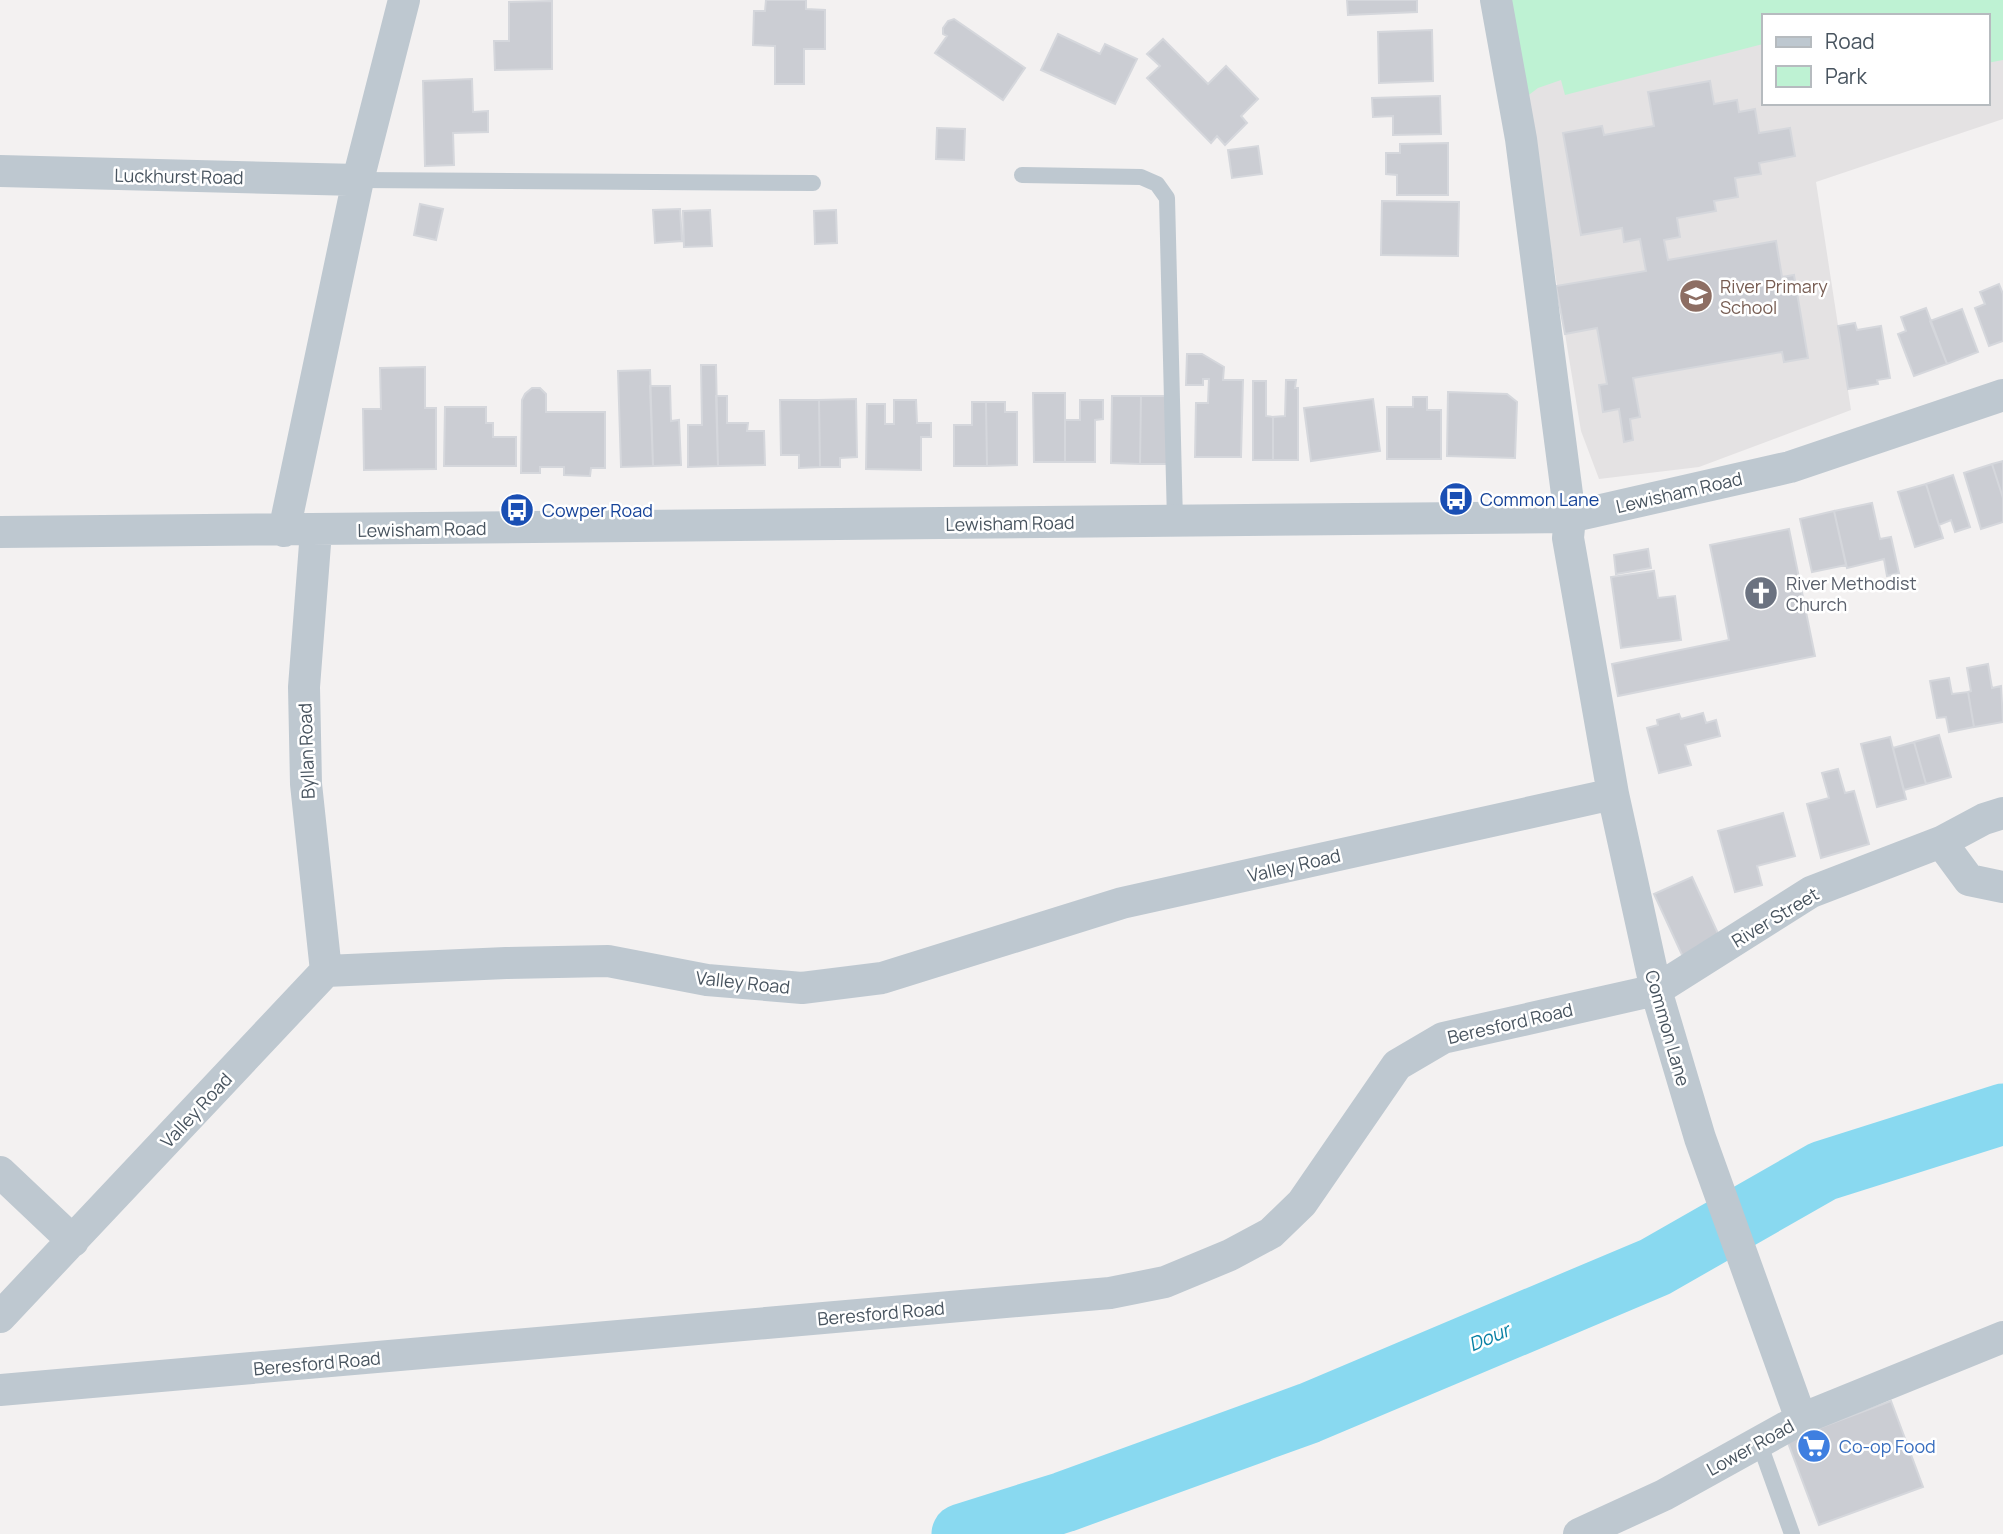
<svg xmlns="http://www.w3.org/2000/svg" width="2003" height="1534" viewBox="0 0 2003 1534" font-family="Manrope,sans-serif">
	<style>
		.education { fill: #e4e2e3; fill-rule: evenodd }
		.green { fill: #bef2d3 }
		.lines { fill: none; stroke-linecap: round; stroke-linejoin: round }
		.river { stroke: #89d9f0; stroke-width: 61 }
		.building { fill: #cbcdd3; stroke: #d5d7dc; stroke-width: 2 }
		.service { stroke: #bec8d0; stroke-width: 16 }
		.minor { stroke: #bec8d0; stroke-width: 32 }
		.labels { text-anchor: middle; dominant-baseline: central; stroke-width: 5; stroke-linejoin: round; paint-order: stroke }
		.street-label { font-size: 18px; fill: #48545f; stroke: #fff }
		.education-label { font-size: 18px; fill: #785e54; stroke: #fff; text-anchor: start }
		.transit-label { font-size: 18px; fill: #164399; stroke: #fff; text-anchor: start }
		.worship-label { font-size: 18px; fill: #5b616d; stroke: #fff; text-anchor: start }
		.shop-label { font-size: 18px; fill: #366cbe; stroke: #fff; text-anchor: start }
		.water-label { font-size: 19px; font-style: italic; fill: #0780a4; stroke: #fff }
	</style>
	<rect width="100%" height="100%" fill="#f3f1f1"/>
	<path class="education" d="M 1510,0 L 2003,0 L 2003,119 L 1816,182 L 1851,410 L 1699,467 L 1599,479 L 1581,431 ZM 1763,16 L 1987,16 L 1987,103 L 1763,103 Z"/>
	<path class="green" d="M 1510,0 L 2003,0 L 2003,60 L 1987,63 L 1987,16 L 1763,16 L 1763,44 L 1565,95 L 1561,80 L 1538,88 L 1526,97 Z"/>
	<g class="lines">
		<path class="river" d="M 962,1534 L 1064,1502 L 1309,1413 L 1655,1267 L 1823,1171 L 2003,1114"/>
	</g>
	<path class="building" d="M 766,0 L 806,0 L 806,9 L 825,10 L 825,49 L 804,49 L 804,84 L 775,84 L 775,46 L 753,45 L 754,11 L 765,11 Z
		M 1347,0 L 1417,0 L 1417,12 L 1348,15 Z
		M 552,1 L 552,69 L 495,70 L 494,41 L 509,41 L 509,2 Z
		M 954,19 L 1025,68 L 1003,100 L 935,53 L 947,36 L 943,34 L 943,28 L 948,21 Z
		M 1432,30 L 1433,81 L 1379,83 L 1378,32 Z
		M 1058,34 L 1100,54 L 1105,44 L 1137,59 L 1115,104 L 1041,70 Z
		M 1163,39 L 1208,84 L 1226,66 L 1258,99 L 1241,116 L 1247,123 L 1225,145 L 1217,136 L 1211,143 L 1147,78 L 1160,66 L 1147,54 Z
		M 472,79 L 473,112 L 488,111 L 488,132 L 453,133 L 454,165 L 425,166 L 423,81 Z
		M 1710,81 L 1714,104 L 1737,100 L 1739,112 L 1755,109 L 1759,133 L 1790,128 L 1795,156 L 1759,163 L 1761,174 L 1735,178 L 1738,197 L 1714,201 L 1716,211 L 1677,218 L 1680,237 L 1664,240 L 1668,260 L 1776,241 L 1782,277 L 1794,275 L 1808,358 L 1784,362 L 1782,352 L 1633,378 L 1640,417 L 1630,419 L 1633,440 L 1624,442 L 1619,409 L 1603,412 L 1599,385 L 1607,384 L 1597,328 L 1565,334 L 1556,286 L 1646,271 L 1640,239 L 1624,242 L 1622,228 L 1581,235 L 1563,133 L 1602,126 L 1604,135 L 1654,126 L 1648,92 Z
		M 1440,96 L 1441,134 L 1393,135 L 1393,116 L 1373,117 L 1372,98 Z
		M 937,128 L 965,129 L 964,160 L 936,159 Z
		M 1448,143 L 1448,195 L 1397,195 L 1397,175 L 1386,174 L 1386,153 L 1400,153 L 1400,144 Z
		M 1258,146 L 1262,174 L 1232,178 L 1228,150 Z
		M 1382,201 L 1459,202 L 1458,256 L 1381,255 Z
		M 420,204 L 443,209 L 436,240 L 414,235 Z
		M 680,209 L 682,241 L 655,243 L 653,210 Z
		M 710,210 L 712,246 L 684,247 L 683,211 Z
		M 836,210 L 837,243 L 815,244 L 814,211 Z
		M 1999,284 L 2003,294 L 2003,341 L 1989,346 L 1975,308 L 1985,304 L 1980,292 Z
		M 1926,308 L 1947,364 L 1914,376 L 1898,334 L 1906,331 L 1901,317 Z
		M 1962,309 L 1978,352 L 1947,364 L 1930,321 Z
		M 1855,323 L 1857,330 L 1881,326 L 1890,378 L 1877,380 L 1878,384 L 1848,389 L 1838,326 Z
		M 1187,354 L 1202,354 L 1224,367 L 1223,380 L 1243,380 L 1241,457 L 1195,457 L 1196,403 L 1208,403 L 1209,379 L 1203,379 L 1203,385 L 1186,385 Z
		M 701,365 L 716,365 L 718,466 L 688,467 L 688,425 L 702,425 Z
		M 425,367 L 425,408 L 436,408 L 436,469 L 364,470 L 363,409 L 381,409 L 380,368 Z
		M 650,370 L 653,466 L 621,467 L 618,371 Z
		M 1286,380 L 1296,380 L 1295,388 L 1298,388 L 1298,460 L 1273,460 L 1273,417 L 1285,416 Z
		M 1253,381 L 1266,381 L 1266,416 L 1273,417 L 1273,460 L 1253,460 Z
		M 650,386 L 670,386 L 671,421 L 679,420 L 681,465 L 653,466 Z
		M 532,388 L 540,388 L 546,394 L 546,412 L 605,412 L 605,468 L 591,468 L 590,476 L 564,475 L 564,467 L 540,467 L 540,473 L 521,473 L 522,400 L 525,394 Z
		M 1448,392 L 1507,394 L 1517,402 L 1515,458 L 1447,456 Z
		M 1033,393 L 1065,393 L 1065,462 L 1034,462 Z
		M 716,396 L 727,396 L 727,423 L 748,423 L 747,431 L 764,431 L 765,465 L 718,466 Z
		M 1112,396 L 1141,396 L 1140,464 L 1111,463 Z
		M 1141,396 L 1171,396 L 1170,464 L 1140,464 Z
		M 1413,397 L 1427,397 L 1427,410 L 1441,410 L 1441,459 L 1387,459 L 1387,407 L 1413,407 Z
		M 856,399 L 857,457 L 840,458 L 840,467 L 820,467 L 819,400 Z
		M 1373,399 L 1380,451 L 1311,461 L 1304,408 Z
		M 780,400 L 819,400 L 820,467 L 799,468 L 799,455 L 781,455 Z
		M 894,400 L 916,400 L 917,423 L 931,423 L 931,437 L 921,437 L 921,470 L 866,469 L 867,404 L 885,404 L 885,424 L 894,424 Z
		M 1080,400 L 1103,400 L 1103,419 L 1095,420 L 1095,462 L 1065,462 L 1065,420 L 1080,420 Z
		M 972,402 L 986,402 L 987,466 L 954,466 L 954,425 L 972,425 Z
		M 986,402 L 1005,402 L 1005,412 L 1017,412 L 1017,465 L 987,466 Z
		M 445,407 L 486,407 L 486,423 L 493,423 L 493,437 L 516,437 L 516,466 L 444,466 Z
		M 2003,461 L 2003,498 L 1992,464 Z
		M 1992,464 L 2003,498 L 2003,522 L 1981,529 L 1964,473 Z
		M 1953,475 L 1970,527 L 1955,532 L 1951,520 L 1939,525 L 1926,484 Z
		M 1926,484 L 1943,538 L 1915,547 L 1898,492 Z
		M 1872,503 L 1880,539 L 1891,537 L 1899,573 L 1887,576 L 1884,559 L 1847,568 L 1834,511 Z
		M 1834,511 L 1846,565 L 1812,572 L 1800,519 Z
		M 1789,529 L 1815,656 L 1618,696 L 1612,664 L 1729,640 L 1710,545 Z
		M 1648,549 L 1651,568 L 1616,574 L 1614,555 Z
		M 1654,571 L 1658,598 L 1675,596 L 1681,640 L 1621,648 L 1611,577 Z
		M 1988,664 L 1992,688 L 2001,686 L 2003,722 L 1974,727 L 1968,692 L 1971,691 L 1967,668 Z
		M 1949,678 L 1952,694 L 1968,692 L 1974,727 L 1949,732 L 1946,717 L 1937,718 L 1930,681 Z
		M 1703,713 L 1706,723 L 1716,720 L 1720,736 L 1685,745 L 1691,765 L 1659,773 L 1647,728 L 1658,725 L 1657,720 L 1679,714 L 1681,719 Z
		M 1939,735 L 1951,777 L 1926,784 L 1914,742 Z
		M 1890,737 L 1906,799 L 1877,807 L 1861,744 Z
		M 1914,742 L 1926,784 L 1904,790 L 1893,748 Z
		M 1838,769 L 1845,793 L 1854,791 L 1869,844 L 1821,858 L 1807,804 L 1829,798 L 1822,773 Z
		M 1783,813 L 1795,856 L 1757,866 L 1762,885 L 1735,892 L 1718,831 Z
		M 1692,877 L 1721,940 L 1683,957 L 1654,894 Z
		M 1891,1401 L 1923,1487 L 1819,1525 L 1787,1440 Z"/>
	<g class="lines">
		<path class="service" d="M 1022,175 L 1141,177 L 1157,184 L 1167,198 L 1175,521
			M 358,180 L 813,183
			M 1759,1442 L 1792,1534"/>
		<path class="minor" d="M 1496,0 L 1521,139 L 1570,517 L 1568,538 L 1613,794 L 1656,990 L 1700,1138 L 1801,1419
			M 0,171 L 358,180
			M 284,531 L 358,180 L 404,0
			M 316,531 L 304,687 L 306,784 L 326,971
			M 0,532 L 1570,517 L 1790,467 L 2003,395
			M 1941,842 L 1969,880 L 2003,887
			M 0,1172 L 73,1241
			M 0,1317 L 326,971 L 506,963 L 608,961 L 707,980 L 802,988 L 882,978 L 1122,903 L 1613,794
			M 0,1390 L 1110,1293 L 1165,1282 L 1230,1255 L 1271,1233 L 1302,1203 L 1397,1065 L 1443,1038 L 1656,990 L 1811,892 L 1941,842 L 1984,819 L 2003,813
			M 1579,1534 L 1664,1495 L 1801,1419 L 2003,1337"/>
	</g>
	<defs>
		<g id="school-disc" transform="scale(1.75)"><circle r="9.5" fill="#8d6e63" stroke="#fff"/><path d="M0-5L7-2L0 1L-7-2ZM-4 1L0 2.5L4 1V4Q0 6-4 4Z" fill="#fff"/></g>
		<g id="bus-disc" transform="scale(1.75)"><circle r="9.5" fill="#1a4fb4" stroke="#fff"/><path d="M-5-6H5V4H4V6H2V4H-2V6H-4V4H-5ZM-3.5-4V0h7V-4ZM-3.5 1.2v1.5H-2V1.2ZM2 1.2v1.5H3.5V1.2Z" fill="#fff"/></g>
		<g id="church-disc" transform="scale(1.75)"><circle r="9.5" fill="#6b7280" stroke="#fff"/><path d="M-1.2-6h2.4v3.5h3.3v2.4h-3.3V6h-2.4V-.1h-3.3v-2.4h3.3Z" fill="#fff"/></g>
		<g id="supermarket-disc" transform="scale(1.75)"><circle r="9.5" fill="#3f7fe0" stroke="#fff"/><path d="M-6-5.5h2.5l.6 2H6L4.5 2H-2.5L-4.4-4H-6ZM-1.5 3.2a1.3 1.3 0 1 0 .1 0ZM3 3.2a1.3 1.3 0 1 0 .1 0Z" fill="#fff"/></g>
	</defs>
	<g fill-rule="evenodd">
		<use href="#school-disc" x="1696" y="296"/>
		<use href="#bus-disc" x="1456" y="499"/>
		<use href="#bus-disc" x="517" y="510"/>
		<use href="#church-disc" x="1761" y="593"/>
		<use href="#supermarket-disc" x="1814" y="1446"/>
	</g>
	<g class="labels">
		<g class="street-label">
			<text transform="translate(179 176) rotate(1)">Luckhurst Road</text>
			<text transform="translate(1679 492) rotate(-13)">Lewisham Road</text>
			<text transform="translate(1010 523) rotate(-1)">Lewisham Road</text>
			<text transform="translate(422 529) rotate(-1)">Lewisham Road</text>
			<text transform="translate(306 751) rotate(-92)">Byllan Road</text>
			<text transform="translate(1294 865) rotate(-13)">Valley Road</text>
			<text transform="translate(1775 917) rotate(-31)">River Street</text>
			<text transform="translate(743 982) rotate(6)">Valley Road</text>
			<text transform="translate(1510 1023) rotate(-13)">Beresford Road</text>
			<text transform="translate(1668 1028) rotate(74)">Common Lane</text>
			<text transform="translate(196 1110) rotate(-47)">Valley Road</text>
			<text transform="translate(881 1313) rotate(-5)">Beresford Road</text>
			<text transform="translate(317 1363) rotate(-5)">Beresford Road</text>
			<text transform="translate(1750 1447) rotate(-29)">Lower Road</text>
		</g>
		<g class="education-label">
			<text x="1720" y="286">River Primary<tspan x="1720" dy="21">School</tspan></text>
		</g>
		<g class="transit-label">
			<text x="1480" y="499">Common Lane</text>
			<text x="542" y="510">Cowper Road</text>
		</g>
		<g class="worship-label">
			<text x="1786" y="583">River Methodist<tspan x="1786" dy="21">Church</tspan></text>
		</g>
		<g class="shop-label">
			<text x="1839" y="1446">Co-op Food</text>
		</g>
		<g class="water-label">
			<text transform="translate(1489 1337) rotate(-23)">Dour</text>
		</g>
	</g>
	<rect x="1762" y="14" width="228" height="91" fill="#ffffff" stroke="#b6bbbf" stroke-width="2"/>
	<rect x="1776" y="37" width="35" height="10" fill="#bec8d0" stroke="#b6bbbf" stroke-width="2"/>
	<text x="1825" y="49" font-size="21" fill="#48545f">Road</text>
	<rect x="1776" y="66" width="35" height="21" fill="#bef2d3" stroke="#b6bbbf" stroke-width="2"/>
	<text x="1825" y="84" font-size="21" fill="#48545f">Park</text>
</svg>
